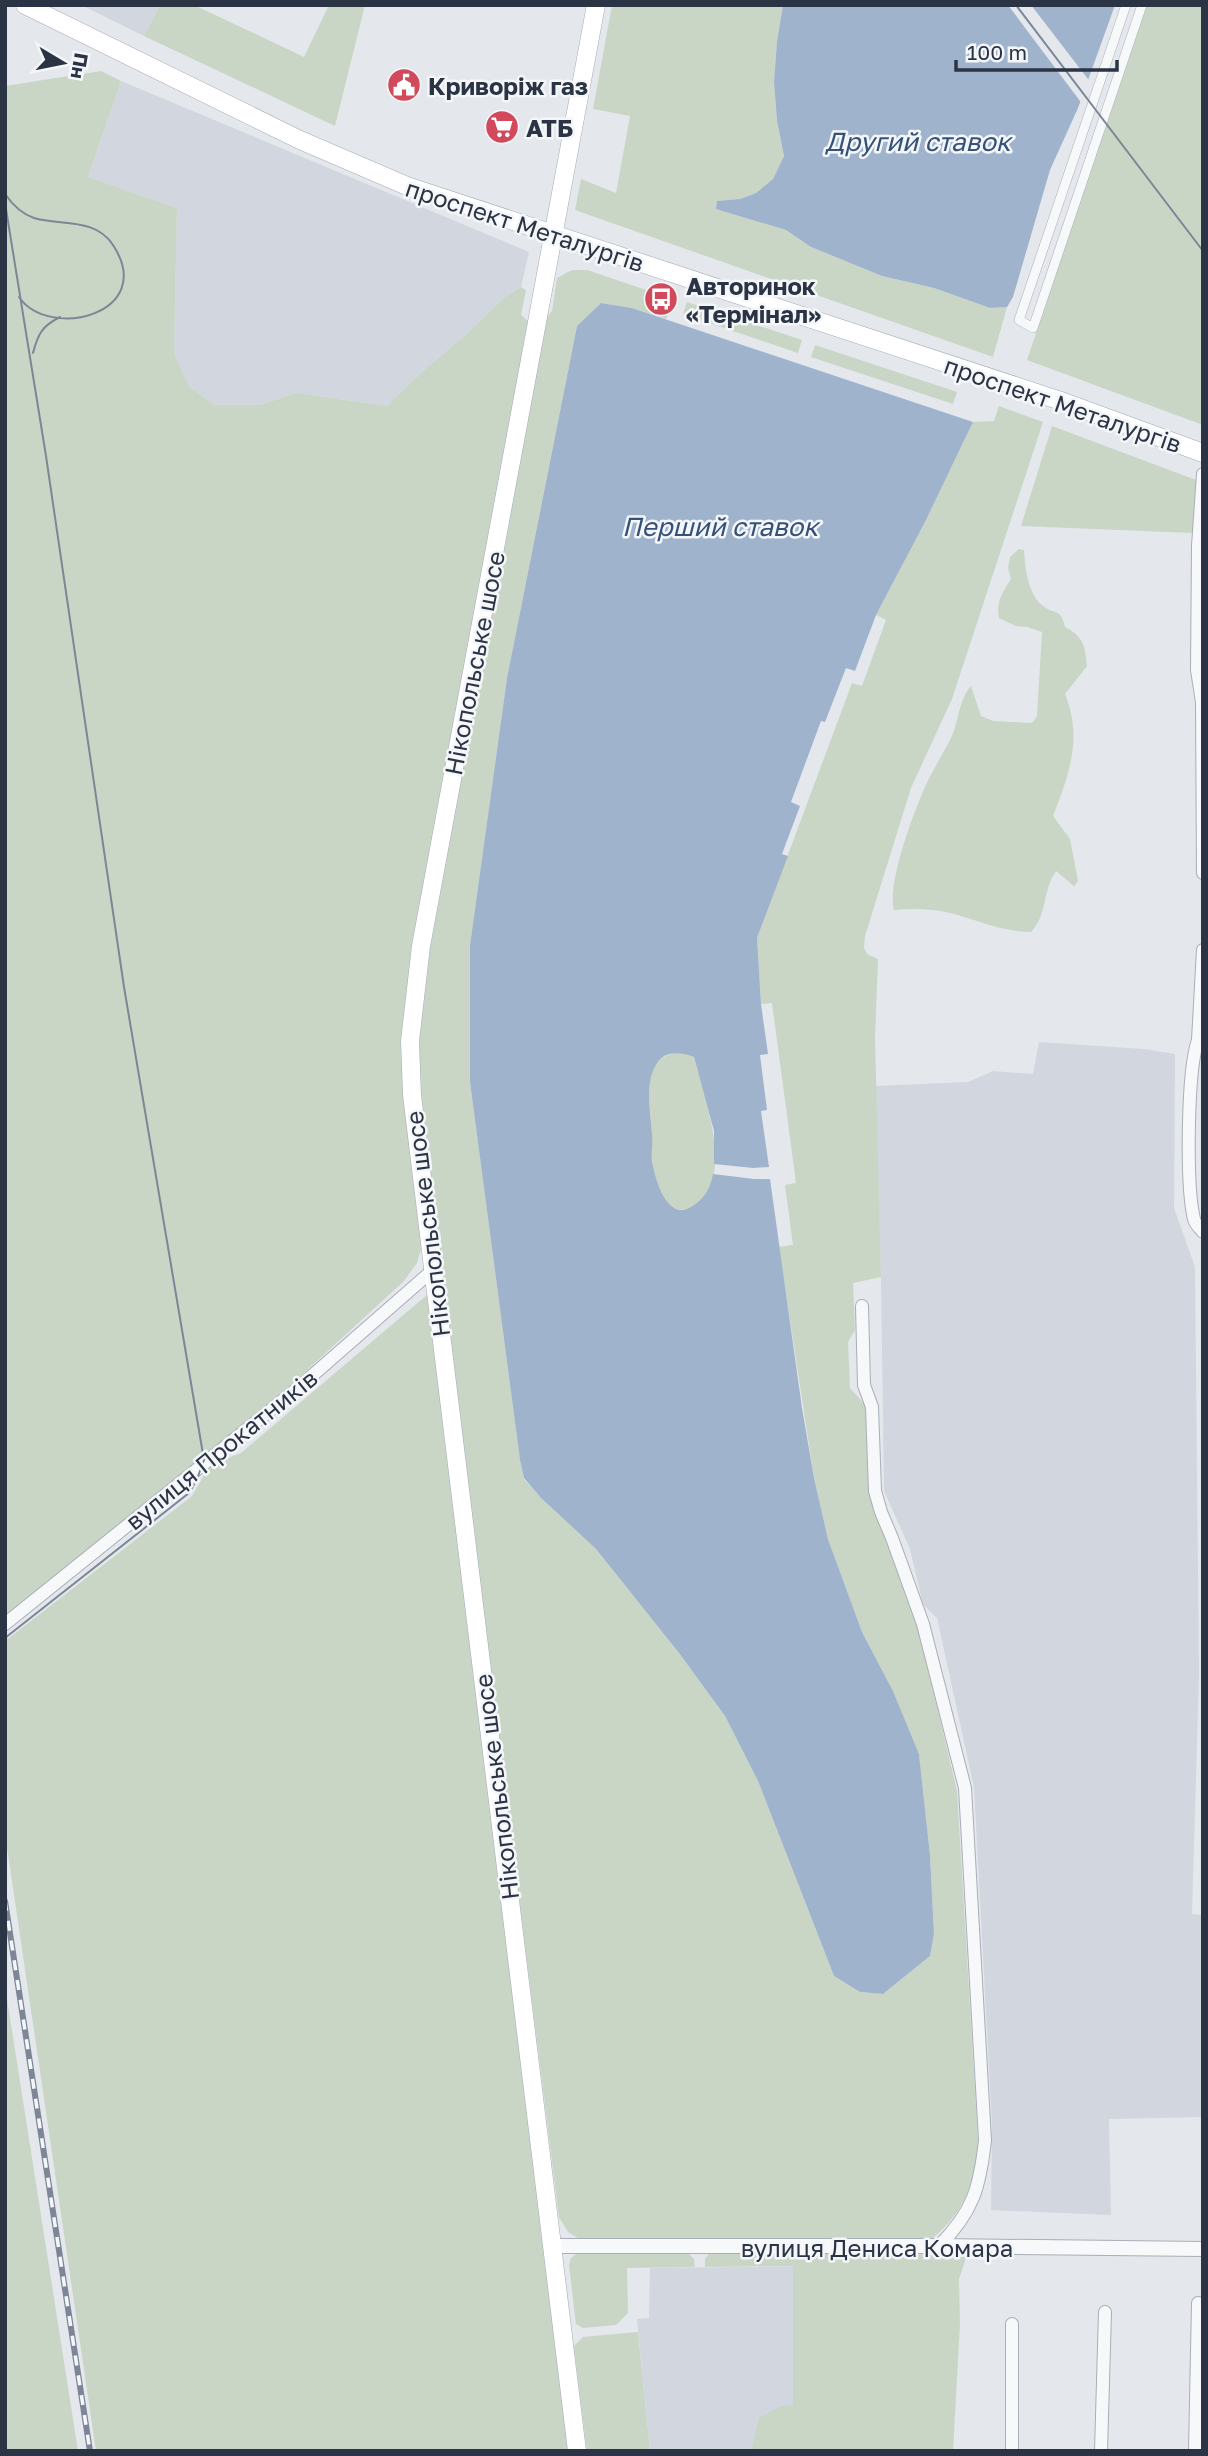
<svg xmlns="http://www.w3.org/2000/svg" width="1208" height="2456" viewBox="0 0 1208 2456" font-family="'Golos Text',sans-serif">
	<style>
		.built { fill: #d2d6de }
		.green { fill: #c9d6c5 }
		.water { fill: #9fb4cc }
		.pier { fill: #e4e7ec }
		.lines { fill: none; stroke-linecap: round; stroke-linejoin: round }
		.pedestrian-casing { stroke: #a9aeb7; stroke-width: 10 }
		.minor-casing { stroke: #a9aeb7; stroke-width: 14 }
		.tertiary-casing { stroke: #a9aeb7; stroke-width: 16 }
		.primary-casing { stroke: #a3abb8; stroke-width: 19 }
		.pedestrian { stroke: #f7f8fa; stroke-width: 9 }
		.minor { stroke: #f7f8fa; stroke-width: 12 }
		.tertiary { stroke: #f7f8fa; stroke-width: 14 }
		.primary { stroke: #fff; stroke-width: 18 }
		.tram { stroke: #7d8696; stroke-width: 2 }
		.rail-casing { stroke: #7d8696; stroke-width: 6 }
		.rail { stroke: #f4f6f9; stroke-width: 3.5; stroke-dasharray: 10; stroke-linecap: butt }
		.labels { text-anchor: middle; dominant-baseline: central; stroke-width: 5; stroke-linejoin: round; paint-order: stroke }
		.poi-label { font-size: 24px; font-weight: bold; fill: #2b3445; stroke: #f4f6f9; text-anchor: start }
		.street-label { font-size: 24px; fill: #2b3445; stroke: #f4f6f9 }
		.water-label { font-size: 26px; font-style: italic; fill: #34527a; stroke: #f4f6f9 }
	</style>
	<rect width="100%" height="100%" fill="#e4e7ec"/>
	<path class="built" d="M 81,5 L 160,5 L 144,36 Z
		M 121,81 L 529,252 L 521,287 L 505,297 L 472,329 L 423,371 L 387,406 L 297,393 L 259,405 L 214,405 L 189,386 L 174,353 L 177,208 L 88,177 Z
		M 1039,1042 L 1144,1049 L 1175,1054 L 1174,1208 L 1195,1267 L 1199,1674 L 1192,1914 L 1203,1915 L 1203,2117 L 1109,2119 L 1111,2215 L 991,2210 L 992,2125 L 974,1787 L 937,1618 L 923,1604 L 910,1549 L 884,1491 L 881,1277 L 875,1086 L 968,1082 L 993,1071 L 1033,1074 Z
		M 823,2266 L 819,2405 L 760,2418 L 751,2451 L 650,2451 L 637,2319 L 649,2318 L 650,2268 Z"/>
	<path class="green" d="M 160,5 L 194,5 L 304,57 L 329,5 L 365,5 L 335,126 L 144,36 Z
		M 612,5 L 783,5 L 777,41 L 774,82 L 777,121 L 784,156 L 773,179 L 756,193 L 740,199 L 718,201 L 716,208 L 786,230 L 811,247 L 882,276 L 934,288 L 990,308 L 1007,307 L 993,357 L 575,210 L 581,179 L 616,193 L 630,116 L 593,109 Z
		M 1146,5 L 1203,5 L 1203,425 L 1027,360 Z
		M 101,71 L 121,81 L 88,177 L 177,208 L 174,353 L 189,386 L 214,405 L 259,405 L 297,393 L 387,406 L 423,371 L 472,329 L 505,297 L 521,287 L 526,290 L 521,315 L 528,321 L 415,945 L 422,1246 L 417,1263 L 404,1281 L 293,1383 L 5,1617 L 5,86 Z
		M 572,270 L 587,270 L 655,293 L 652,304 L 670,310 L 666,319 L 632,308 L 601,303 L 577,326 L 507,678 L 470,945 L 470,1082 L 520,1460 L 524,1479 L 541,1498 L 596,1549 L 679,1653 L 725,1716 L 758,1781 L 834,1976 L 860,1992 L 883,1994 L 930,1956 L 934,1934 L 930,1855 L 919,1754 L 893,1691 L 862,1632 L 828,1539 L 814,1478 L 779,1247 L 793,1245 L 785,1185 L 796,1183 L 772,1003 L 761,1004 L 757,938 L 852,683 L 862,686 L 886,620 L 876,615 L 926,520 L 973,422 L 994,421 L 999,406 L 1043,422 L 952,699 L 911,788 L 865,936 L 864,948 L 867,954 L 878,959 L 875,1037 L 881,1277 L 853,1283 L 855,1330 L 848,1342 L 850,1388 L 866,1406 L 870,1491 L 918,1626 L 957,1791 L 978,2140 C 974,2182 967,2209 933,2238 L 581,2240 L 568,2232 L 559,2217 L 419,1094 L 419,1042 L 430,948 L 545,319 L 552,311 L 557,278 Z
		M 687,302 L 802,340 L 798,353 L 683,314 Z
		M 815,345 L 957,392 L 953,404 L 811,357 Z
		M 1052,426 L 1196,480 L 1193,533 L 1021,526 Z
		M 1019,549 L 1024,550 C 1025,567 1028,595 1043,606 C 1055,615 1061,608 1065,627 C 1084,637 1085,646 1087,666 L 1065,694 C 1083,738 1069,775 1053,816 L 1070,839 L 1078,881 L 1074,886 L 1056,871 C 1042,891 1048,914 1031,932 C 1003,932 977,920 950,913 C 933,909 912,908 894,910 C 887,885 911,820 922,794 C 930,774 942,756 952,736 C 959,720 959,699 971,686 L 981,716 L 993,721 L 1032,723 L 1037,716 L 1042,632 L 1027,627 L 1016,626 L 999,618 C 996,602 1002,593 1011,579 L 1008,568 L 1010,557 Z
		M 679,1052 L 694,1057 C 703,1095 738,1182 692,1207 C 684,1212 674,1210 668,1203 C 658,1192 653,1174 652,1159 C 651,1152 652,1145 652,1138 C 652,1115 643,1084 656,1064 C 662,1056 670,1054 679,1052 Z
		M 428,1294 L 569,2451 L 96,2451 L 5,1834 L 5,1641 L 192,1496 L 210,1465 L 241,1453 Z
		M 5,1986 L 78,2451 L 5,2451 Z
		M 686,2251 L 694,2259 L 695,2267 L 627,2268 L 628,2313 L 616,2325 L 583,2328 L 576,2324 L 569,2265 L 571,2258 L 579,2252 Z
		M 715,2252 L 967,2255 L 959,2279 L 960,2324 L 953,2451 L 751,2451 L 759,2418 L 781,2406 L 793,2405 L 793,2266 L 705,2267 L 705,2259 L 709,2254 Z
		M 638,2332 L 650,2451 L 587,2451 L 574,2346 L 583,2337 Z"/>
	<path class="water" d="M 783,5 L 1115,5 L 1078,108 L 1050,170 L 1013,297 L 1007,307 L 990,308 L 934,288 L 882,276 L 811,247 L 786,230 L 716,209 L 717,201 L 740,199 L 756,193 L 773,179 L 784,156 L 777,121 L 774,82 L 777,41 Z
		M 601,303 L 632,308 L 973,422 L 926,520 L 876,615 L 855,671 L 846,668 L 825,722 L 821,721 L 791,802 L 800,806 L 782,854 L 788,856 L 757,938 L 761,1004 L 768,1054 L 760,1055 L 767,1110 L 761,1111 L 769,1167 L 753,1168 L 714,1164 L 714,1131 L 694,1057 C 680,1052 664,1050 656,1065 C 644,1084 651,1113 652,1134 C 653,1143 651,1152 652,1161 C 655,1180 668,1225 694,1205 C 706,1197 710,1188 713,1174 L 754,1179 L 770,1179 L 802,1408 L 814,1478 L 828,1539 L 862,1632 L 893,1691 L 919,1754 L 930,1855 L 934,1934 L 930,1956 L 883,1994 L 860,1992 L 834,1976 L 758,1781 L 725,1716 L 679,1653 L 596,1549 L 541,1498 L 524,1478 L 520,1460 L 470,1082 L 470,945 L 507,678 L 577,326 Z"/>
	<path class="pier" d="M 1008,5 L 1031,5 L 1091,83 L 1083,105 Z"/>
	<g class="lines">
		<g class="pedestrian-casing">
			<path id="pedestrian" d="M 1126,5 L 1019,320 L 1033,328 L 1142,5"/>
		</g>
		<g class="minor-casing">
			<path id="minor" d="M 1203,474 L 1198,546 L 1197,670 L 1202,702 L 1203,873
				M 1203,950 L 1198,1040 C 1187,1071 1186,1186 1194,1219 C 1195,1224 1199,1227 1203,1232
				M 862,1306 L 864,1385 L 872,1407 L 875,1491 L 881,1512 L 892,1538 L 923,1624 L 965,1788 L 985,2140 C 980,2187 973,2212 939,2246
				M 5,1624 L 298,1388 L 433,1270
				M 1012,2451 L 1012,2324
				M 1101,2451 L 1105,2312
				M 1195,2451 L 1198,2303"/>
		</g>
		<g class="tertiary-casing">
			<path id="tertiary" d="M 551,2246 L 939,2246 L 1203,2249"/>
		</g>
		<g class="primary-casing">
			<path id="primary" d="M 25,5 L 300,140 L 407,186 L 1058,400 L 1203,453
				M 577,2451 L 412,1095 L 410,1041 L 421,946 L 596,5"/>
		</g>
		<use href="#pedestrian" class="pedestrian"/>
		<use href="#minor" class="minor"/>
		<use href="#tertiary" class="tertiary"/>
		<use href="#primary" class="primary"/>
		<path class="tram" d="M 1016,5 L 1203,251
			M 5,194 C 12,204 22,214 34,218 C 60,226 95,217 113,245 C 158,314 49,341 19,297
			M 5,203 L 46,456 L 124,987 L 204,1460 L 197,1479 L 189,1493 L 5,1638
			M 33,353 C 38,334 42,326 60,317"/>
		<g class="rail-casing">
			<path id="rail" d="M 5,1901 L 90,2451"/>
		</g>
		<use href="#rail" class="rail"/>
	</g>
	<defs>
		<g id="civic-disc" transform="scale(1.75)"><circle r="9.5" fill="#d1495b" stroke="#f4f6f9"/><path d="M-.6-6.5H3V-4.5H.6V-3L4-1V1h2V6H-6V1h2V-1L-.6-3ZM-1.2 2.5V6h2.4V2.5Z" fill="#fff"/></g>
		<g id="supermarket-disc" transform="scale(1.75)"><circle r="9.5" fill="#d1495b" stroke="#f4f6f9"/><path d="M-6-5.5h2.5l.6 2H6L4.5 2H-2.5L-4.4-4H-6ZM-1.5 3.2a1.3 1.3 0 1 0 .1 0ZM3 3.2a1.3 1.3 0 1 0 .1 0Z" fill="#fff"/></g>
		<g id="bus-disc" transform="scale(1.75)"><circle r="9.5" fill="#d1495b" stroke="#f4f6f9"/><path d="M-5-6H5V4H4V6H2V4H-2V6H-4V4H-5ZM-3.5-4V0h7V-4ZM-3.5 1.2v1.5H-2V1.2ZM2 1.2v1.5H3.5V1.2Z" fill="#fff"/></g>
	</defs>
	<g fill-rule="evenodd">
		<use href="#civic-disc" x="404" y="85"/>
		<use href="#supermarket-disc" x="502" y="127"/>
		<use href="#bus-disc" x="661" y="299"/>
	</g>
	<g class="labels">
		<g class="poi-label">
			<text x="428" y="85">Криворіж газ</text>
			<text x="526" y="127">АТБ</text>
			<text x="686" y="285">Авторинок<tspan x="686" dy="28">«Термінал»</tspan></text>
		</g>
		<g class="street-label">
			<text transform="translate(525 225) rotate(18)">проспект Металургів</text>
			<text transform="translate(1063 404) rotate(19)">проспект Металургів</text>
			<text transform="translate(474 663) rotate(-79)">Нікопольське шосе</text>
			<text transform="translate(427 1224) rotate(-97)">Нікопольське шосе</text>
			<text transform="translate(221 1449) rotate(-39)">вулиця Прокатників</text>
			<text transform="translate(496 1787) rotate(-97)">Нікопольське шосе</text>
			<text x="877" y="2247">вулиця Дениса Комара</text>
		</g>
		<g class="water-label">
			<text x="918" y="141">Другий ставок</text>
			<text x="720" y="526">Перший ставок</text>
		</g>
	</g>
	<rect width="1208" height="2456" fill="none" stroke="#2b3445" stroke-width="14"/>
	<g transform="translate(63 63) rotate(100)" stroke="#f4f6f9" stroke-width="5" paint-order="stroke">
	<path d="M0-5L12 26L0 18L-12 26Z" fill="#2b3445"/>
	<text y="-10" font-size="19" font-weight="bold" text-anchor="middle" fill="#2b3445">Пн</text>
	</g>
	<path d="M956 60v10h161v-10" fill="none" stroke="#2b3445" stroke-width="3.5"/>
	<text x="967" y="60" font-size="21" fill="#2b3445" stroke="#f4f6f9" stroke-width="5" paint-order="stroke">100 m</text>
</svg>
